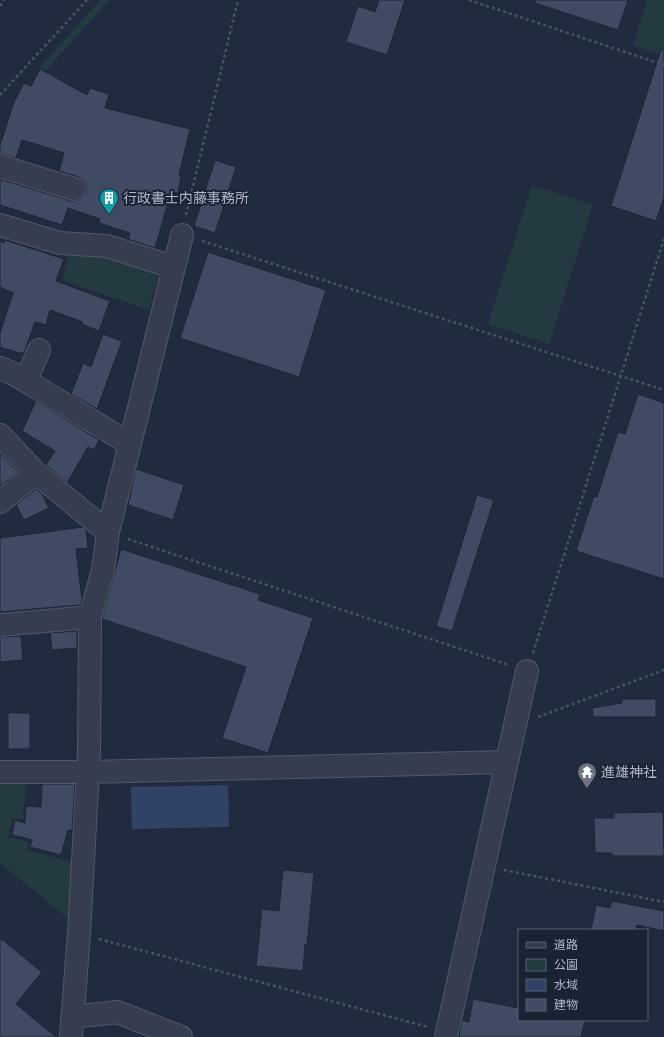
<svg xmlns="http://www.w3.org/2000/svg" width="664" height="1037" viewBox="0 0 664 1037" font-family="Jost,'Noto Sans JP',sans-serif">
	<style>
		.green { fill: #233a41 }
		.water { fill: #314267 }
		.building { fill: #404a62; stroke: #1c2436 }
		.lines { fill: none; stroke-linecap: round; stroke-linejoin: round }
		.minor-casing { stroke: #50586a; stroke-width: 24 }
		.path { stroke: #41575d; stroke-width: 2.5; stroke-dasharray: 3 3; stroke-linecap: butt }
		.minor { stroke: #353d4f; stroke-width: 22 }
		.labels { text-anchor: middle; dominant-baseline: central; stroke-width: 4; stroke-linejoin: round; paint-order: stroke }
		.poi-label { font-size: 14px; fill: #b1b8ca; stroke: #1a2334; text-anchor: start }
	</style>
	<rect width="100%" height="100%" fill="#212b40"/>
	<path class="green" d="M 100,0 L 110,0 L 46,70 L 39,68 Z
		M 647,0 L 664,0 L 664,56 L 633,45 Z
		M 532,185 L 593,205 L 549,344 L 488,324 Z
		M 70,249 L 107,251 L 160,270 L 149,310 L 62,280 Z
		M 0,780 L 26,780 L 23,820 L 13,818 L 8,837 L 28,842 L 27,850 L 72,862 L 69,919 L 0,863 Z"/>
	<path class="water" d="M 228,785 L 229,827 L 132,829 L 131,787 Z"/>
	<path class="building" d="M 379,0 L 405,0 L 387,55 L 346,42 L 358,6 L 375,12 Z
		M 535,0 L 628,0 L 618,30 L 535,3 Z
		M 661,49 L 664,50 L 664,197 L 656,221 L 611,206 Z
		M 40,69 L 87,95 L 90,88 L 109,94 L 105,108 L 190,129 L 179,175 L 181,176 L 178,193 L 171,192 L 155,248 L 128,239 L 130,233 L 99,223 L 100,219 L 68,208 L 62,225 L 0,205 L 0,179 L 71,201 L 76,201 L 82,198 L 86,192 L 86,186 L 83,180 L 78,177 L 59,171 L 64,153 L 22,140 L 16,158 L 0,154 L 0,145 L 14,102 L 24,83 L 31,86 Z
		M 215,160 L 236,167 L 215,233 L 194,226 Z
		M 5,240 L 64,259 L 56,281 L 110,301 L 99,331 L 82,324 L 83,322 L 50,310 L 46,325 L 35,322 L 24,353 L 19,353 L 0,347 L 0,333 L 13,293 L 0,287 L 0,241 L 4,243 Z
		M 208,252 L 326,290 L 299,377 L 180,338 Z
		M 103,334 L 122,341 L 97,409 L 71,394 L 83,363 L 91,367 Z
		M 638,394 L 664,403 L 664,579 L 576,551 L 594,496 L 597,497 L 618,432 L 625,434 Z
		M 36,401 L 99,440 L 94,450 L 88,447 L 67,483 L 46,465 L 55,451 L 22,431 Z
		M 0,453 L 18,472 L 0,486 Z
		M 136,469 L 184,485 L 173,520 L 128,505 Z
		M 36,489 L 42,494 L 49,508 L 24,520 L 16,505 Z
		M 477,495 L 494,500 L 452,631 L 436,626 Z
		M 83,527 L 86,530 L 88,548 L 76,549 L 82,600 L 80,605 L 0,612 L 0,538 Z
		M 121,549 L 260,594 L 258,600 L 313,618 L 268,753 L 222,738 L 246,667 L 102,619 Z
		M 77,631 L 77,648 L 52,650 L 50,633 Z
		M 21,636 L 23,660 L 0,662 L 0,637 Z
		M 622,699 L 656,699 L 656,717 L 593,717 L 592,708 L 622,703 Z
		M 8,713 L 30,713 L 30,749 L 8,749 Z
		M 42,784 L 75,784 L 72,831 L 68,830 L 61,855 L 30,847 L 32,840 L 12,835 L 15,820 L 25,823 L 26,806 L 41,807 Z
		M 663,812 L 664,856 L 612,856 L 612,853 L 595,853 L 594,818 L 614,818 L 614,813 Z
		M 283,870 L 314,873 L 307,945 L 305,944 L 303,971 L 256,966 L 262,909 L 279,911 Z
		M 612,901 L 664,911 L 664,931 L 637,925 L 636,930 L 591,930 L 596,905 L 610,908 Z
		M 0,938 L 42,972 L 16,1004 L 56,1037 L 0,1037 Z
		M 473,999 L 519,1008 L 519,1020 L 585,1020 L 581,1037 L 459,1037 L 462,1020 L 469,1022 Z"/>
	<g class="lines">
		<g class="minor-casing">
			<path id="minor" d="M 0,166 L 74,189
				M 0,225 L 60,243 L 107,246 L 173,267
				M 0,368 L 12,373 L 26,381 L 39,350
				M 26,381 L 130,444
				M 0,435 L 36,473 L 108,532
				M 0,502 L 36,473
				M 0,625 L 90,617
				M 0,772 L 87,772 L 506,762
				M 72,1017 L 117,1012 L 181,1037
				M 71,1037 L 79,933 L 89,752 L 90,617 L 103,570 L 108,532 L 182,235
				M 446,1037 L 527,671"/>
		</g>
		<path class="path" d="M 469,0 L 664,65
			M 0,6 L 4,0
			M 0,95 L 87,0
			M 186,215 L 238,0
			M 202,241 L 664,390
			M 128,539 L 509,665
			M 533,653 L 664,239
			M 538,717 L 664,670
			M 504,870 L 664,902
			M 99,939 L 428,1027"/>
		<use href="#minor" class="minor"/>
	</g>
	<defs>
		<g id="building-pin" transform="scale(1)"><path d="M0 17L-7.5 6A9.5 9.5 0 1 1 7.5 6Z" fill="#0f9aa8" stroke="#1a2334"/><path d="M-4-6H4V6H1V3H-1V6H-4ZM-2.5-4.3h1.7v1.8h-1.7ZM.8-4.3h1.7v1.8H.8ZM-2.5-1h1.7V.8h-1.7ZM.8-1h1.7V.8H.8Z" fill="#fff"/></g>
		<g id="temple-pin" transform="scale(1)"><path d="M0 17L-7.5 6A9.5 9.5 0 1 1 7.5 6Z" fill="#6b7280" stroke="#1a2334"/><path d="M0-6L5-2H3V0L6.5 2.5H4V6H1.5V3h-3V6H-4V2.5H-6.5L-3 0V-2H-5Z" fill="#fff"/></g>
	</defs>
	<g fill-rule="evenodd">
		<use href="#building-pin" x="109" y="198"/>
		<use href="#temple-pin" x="587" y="772"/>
	</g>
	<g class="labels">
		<g class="poi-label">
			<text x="123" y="198">行政書士内藤事務所</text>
			<text x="601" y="772">進雄神社</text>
		</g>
	</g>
	<rect x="518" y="929" width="130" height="92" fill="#1a2334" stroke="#565f70"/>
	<rect x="526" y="942" width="20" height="6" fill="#353d4f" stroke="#565f70"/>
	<text x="554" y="949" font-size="12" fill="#b1b8ca">道路</text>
	<rect x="526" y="959" width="20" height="12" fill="#233a41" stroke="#565f70"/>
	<text x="554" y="969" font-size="12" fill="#b1b8ca">公園</text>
	<rect x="526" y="979" width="20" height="12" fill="#314267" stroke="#565f70"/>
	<text x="554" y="989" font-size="12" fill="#b1b8ca">水域</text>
	<rect x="526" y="999" width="20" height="12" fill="#404a62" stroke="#565f70"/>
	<text x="554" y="1009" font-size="12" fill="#b1b8ca">建物</text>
</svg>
